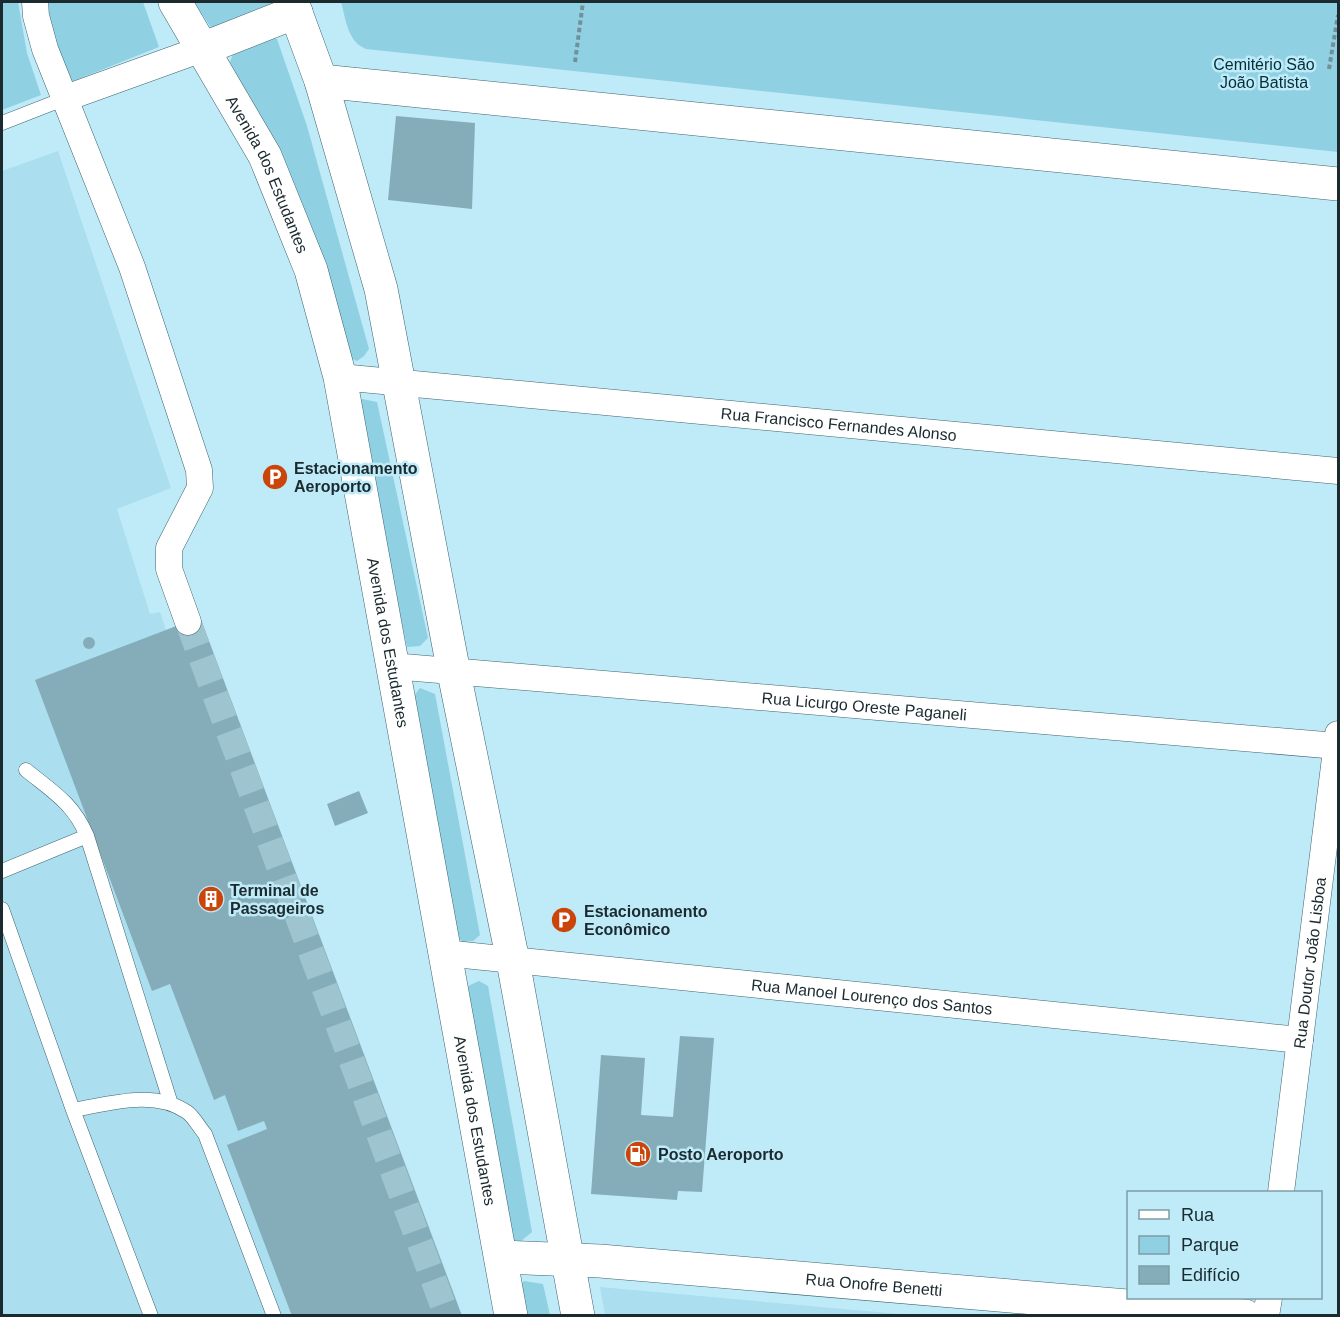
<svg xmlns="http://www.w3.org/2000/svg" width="1340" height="1317" viewBox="0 0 1340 1317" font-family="Helvetica,sans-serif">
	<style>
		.built { fill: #abdeee }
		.green { fill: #8fd0e3 }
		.building { fill: #84adb9 }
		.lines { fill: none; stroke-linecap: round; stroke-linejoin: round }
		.minor-tunnel { stroke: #9ec4cf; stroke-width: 26; stroke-dasharray: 26 13; stroke-linecap: butt }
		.service-casing { stroke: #3d646f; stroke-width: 15 }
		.minor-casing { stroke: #3d646f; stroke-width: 27 }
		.tertiary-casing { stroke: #3d646f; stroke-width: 34 }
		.secondary-casing { stroke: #3d646f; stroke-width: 34 }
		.path { stroke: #72909a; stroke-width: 4; stroke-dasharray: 4.5 3; stroke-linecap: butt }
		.service { stroke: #fff; stroke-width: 14 }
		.minor { stroke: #fff; stroke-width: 26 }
		.tertiary { stroke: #fff; stroke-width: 33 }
		.secondary { stroke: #fff; stroke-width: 33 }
		.labels { text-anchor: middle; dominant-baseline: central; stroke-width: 5; stroke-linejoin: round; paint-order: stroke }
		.park-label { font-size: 16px; fill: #002f3a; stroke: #bfeaf7 }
		.street-label { font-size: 16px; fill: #1a2a2f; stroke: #bfeaf7 }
		.poi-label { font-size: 16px; font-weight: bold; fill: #1a2a2f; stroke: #bfeaf7; text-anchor: start }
	</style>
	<rect width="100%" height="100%" fill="#bfeaf7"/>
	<path class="built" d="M 58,151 L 171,488 L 117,509 L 150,614 L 160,612 L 166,630 L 200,617 L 462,1315 L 2,1316 L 2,171 Z
		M 600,1287 L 910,1315 L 605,1315 Z"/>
	<path class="green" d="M 2,2 L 18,2 L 27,53 L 41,95 L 2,110 Z
		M 49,2 L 143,2 L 159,47 L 71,82 C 61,57 47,30 49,2 Z
		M 194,2 L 278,2 L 212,29 Z
		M 341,2 L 1338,2 L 1338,152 L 366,49 C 347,41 346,19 341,2 Z
		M 262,35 L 277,39 L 307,126 L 369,349 L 364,356 L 357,361 L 346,356 L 233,77 L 230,62 L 235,48 Z
		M 362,399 L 377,402 L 428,638 L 420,646 L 407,647 L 356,406 Z
		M 420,688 L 435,694 L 480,935 L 473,941 L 463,942 L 454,935 L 413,697 Z
		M 479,981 L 488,986 L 532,1232 L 521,1241 L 507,1239 L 468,986 Z
		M 524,1281 L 543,1284 L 550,1315 L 521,1315 L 516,1290 Z"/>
	<path class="building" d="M 396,116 L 475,123 L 472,209 L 388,200 Z
		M 200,617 L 462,1316 L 292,1316 L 227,1145 L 267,1129 L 264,1121 L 238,1131 L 225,1095 L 214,1100 L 170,984 L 152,991 L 35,680 Z
		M83 643a6 6 0 1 1 12 0a6 6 0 1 1-12 0Z
		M 359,791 L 368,813 L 335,826 L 327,804 Z
		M 680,1036 L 714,1038 L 702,1192 L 678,1191 L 677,1200 L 591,1194 L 601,1055 L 645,1058 L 641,1115 L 673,1117 Z"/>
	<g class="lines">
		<path class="minor-tunnel" d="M 188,622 L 447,1316"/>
		<g class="service-casing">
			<path id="service" d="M 2,123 L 66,98
				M 26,770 C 53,792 73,803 87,836 L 171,1104
				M 2,871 L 87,836
				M 2,909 L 73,1110 L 151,1316
				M 73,1110 C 108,1104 154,1089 187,1112 C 194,1117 199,1127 205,1134 L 274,1316"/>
		</g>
		<g class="minor-casing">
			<g id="minor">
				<path d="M 35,2 L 36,16 L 45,49 L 132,267 L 199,470 L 200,488 L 169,548 L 169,569 L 188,622"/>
				<path d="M 66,98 L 202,49"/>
				<path id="s1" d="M 340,377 L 1338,471"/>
				<path id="s2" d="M 392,666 L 1337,746"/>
				<path id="s3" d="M 444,953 L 1300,1040"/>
				<path id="s4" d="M 1281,1192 L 1338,734"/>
				<path d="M 1266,1316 L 1269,1298"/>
			</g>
		</g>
		<g class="tertiary-casing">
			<g id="tertiary">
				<path d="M 321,81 L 1338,184"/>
				<path id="s5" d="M 501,1257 L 600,1261 L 1245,1316"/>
			</g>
		</g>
		<g class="secondary-casing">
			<g id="secondary">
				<path id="s6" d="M 175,2 L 265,156 L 311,270 L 340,377 L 511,1316"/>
				<path d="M 292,2 L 321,81 L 381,289 L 454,673 L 513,961 L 578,1316"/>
				<path d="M 202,49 L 296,12"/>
			</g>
		</g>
		<path class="path" d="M 575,62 L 583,2
			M 1329,69 L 1338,15"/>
		<use href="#service" class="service"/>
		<use href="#minor" class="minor"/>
		<use href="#tertiary" class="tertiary"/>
		<use href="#secondary" class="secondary"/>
	</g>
	<defs>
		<g id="parking-disc" transform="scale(1.35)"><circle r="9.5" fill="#cb450a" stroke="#bfeaf7"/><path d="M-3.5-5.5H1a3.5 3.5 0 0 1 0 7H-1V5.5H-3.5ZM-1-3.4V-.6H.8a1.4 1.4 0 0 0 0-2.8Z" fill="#fff"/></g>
		<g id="building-disc" transform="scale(1.35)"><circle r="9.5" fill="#cb450a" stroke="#bfeaf7"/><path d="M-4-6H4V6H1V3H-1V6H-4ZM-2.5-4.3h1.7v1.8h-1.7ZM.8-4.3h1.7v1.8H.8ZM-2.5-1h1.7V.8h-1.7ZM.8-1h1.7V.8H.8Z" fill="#fff"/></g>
		<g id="fuel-disc" transform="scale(1.35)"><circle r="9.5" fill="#cb450a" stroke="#bfeaf7"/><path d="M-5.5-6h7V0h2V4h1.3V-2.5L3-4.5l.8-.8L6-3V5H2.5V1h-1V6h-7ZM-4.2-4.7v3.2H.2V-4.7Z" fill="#fff"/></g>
	</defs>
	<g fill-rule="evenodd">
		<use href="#parking-disc" x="275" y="477"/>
		<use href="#building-disc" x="211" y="899"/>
		<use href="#parking-disc" x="564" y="920"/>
		<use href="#fuel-disc" x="638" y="1154"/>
	</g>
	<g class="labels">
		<g class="park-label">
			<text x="1264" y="64">Cemitério São<tspan x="1264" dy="18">João Batista</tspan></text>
		</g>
		<g class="street-label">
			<text stroke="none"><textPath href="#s6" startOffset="196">Avenida dos Estudantes</textPath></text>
			<text stroke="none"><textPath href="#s1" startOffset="501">Rua Francisco Fernandes Alonso</textPath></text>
			<text stroke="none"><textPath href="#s6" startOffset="682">Avenida dos Estudantes</textPath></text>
			<text stroke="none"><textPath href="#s2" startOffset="474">Rua Licurgo Oreste Paganeli</textPath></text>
			<text stroke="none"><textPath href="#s4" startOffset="231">Rua Doutor João Lisboa</textPath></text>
			<text stroke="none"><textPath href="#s3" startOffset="430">Rua Manoel Lourenço dos Santos</textPath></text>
			<text stroke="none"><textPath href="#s6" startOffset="1168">Avenida dos Estudantes</textPath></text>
			<text stroke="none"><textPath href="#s5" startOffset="374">Rua Onofre Benetti</textPath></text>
		</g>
		<g class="poi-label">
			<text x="294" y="468">Estacionamento<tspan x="294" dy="18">Aeroporto</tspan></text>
			<text x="230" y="890">Terminal de<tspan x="230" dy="18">Passageiros</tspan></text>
			<text x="584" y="911">Estacionamento<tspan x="584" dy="18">Econômico</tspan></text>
			<text x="658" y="1154">Posto Aeroporto</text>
		</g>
	</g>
	<rect width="1340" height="1317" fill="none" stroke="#1a2a2f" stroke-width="6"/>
	<rect x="1127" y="1191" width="195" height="108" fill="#bfeaf7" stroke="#7d9da7" stroke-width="1.5"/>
	<rect x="1139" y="1210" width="30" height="9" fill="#ffffff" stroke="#7d9da7" stroke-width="1.5"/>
	<text x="1181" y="1221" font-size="18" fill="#1a2a2f">Rua</text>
	<rect x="1139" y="1236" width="30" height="18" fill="#8fd0e3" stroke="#7d9da7" stroke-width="1.5"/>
	<text x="1181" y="1251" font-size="18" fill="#1a2a2f">Parque</text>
	<rect x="1139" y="1266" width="30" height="18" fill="#84adb9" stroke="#7d9da7" stroke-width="1.5"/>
	<text x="1181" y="1281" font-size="18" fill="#1a2a2f">Edifício</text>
</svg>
